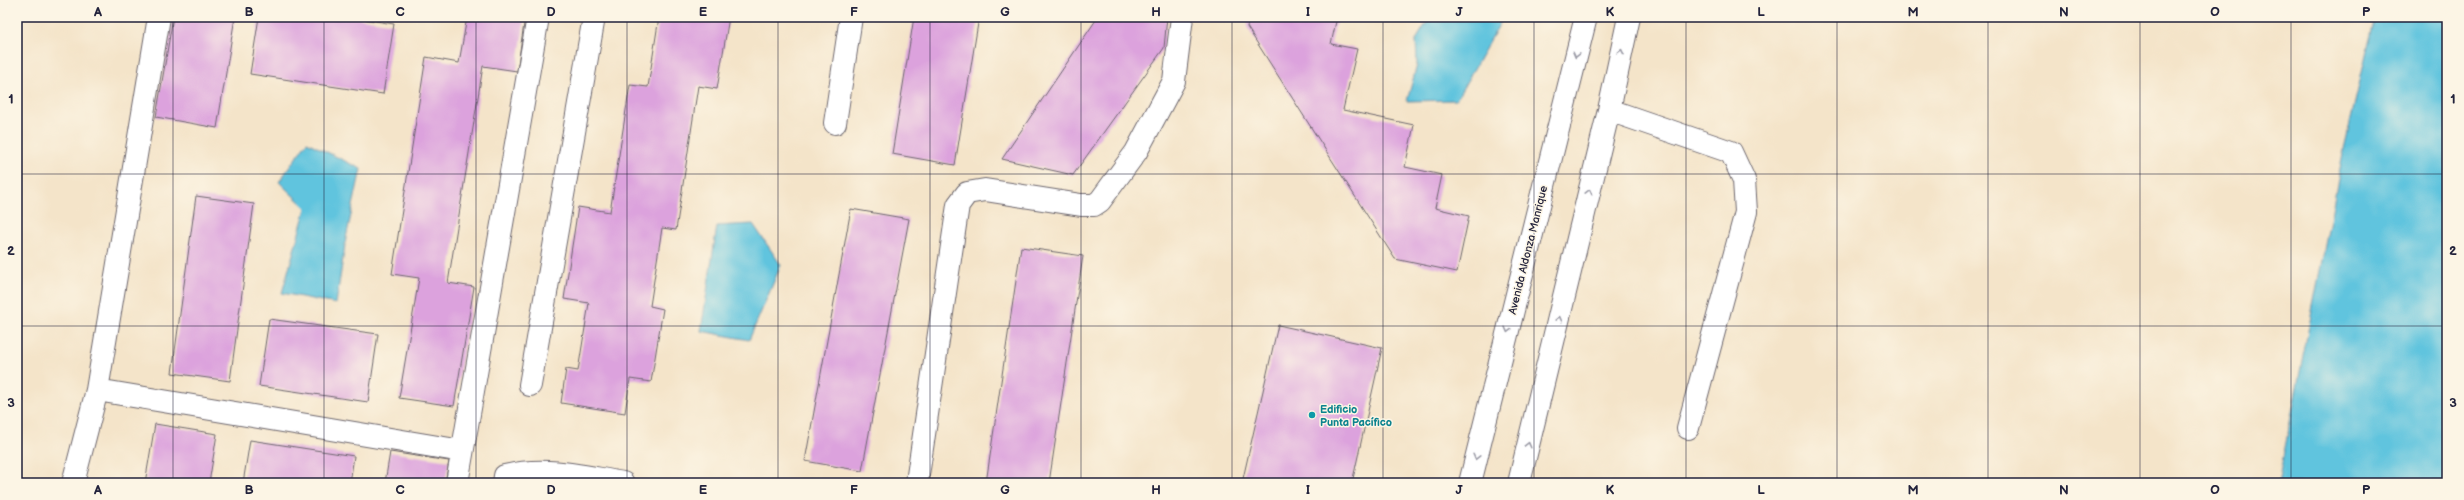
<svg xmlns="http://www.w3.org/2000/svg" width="2464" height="500" viewBox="0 0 2464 500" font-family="'Balsamiq Sans',sans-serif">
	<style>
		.water { fill: #61c4de; stroke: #42738c }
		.building { fill: #dca2dd }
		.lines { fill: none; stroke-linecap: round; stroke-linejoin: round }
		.minor-casing { stroke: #6c666d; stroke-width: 24 }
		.minor { stroke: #fff; stroke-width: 22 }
		.oneway { stroke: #9c9ca7 }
		.grid { fill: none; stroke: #22223b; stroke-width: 1; stroke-opacity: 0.55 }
		.culture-dot { fill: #0f9aa8; stroke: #fcf5e5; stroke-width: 1.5 }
		.labels { text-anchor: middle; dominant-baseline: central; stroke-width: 3; stroke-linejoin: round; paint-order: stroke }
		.street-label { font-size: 11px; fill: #22223b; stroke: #fcf5e5 }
		.culture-label { font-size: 11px; font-weight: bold; fill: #0d838f; stroke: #fcf5e5; text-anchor: start }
		.neatline { fill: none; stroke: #22223b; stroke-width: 1.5 }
		.grid-label { font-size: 13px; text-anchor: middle; font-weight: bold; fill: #22223b }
	</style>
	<rect width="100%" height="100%" fill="#fcf5e5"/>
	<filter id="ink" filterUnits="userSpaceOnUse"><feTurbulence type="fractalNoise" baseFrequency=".025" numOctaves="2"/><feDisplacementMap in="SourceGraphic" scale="8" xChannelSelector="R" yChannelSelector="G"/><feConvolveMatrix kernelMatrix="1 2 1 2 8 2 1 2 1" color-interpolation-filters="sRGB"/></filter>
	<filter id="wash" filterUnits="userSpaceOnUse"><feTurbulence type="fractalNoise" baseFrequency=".012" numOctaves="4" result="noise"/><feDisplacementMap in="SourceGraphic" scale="16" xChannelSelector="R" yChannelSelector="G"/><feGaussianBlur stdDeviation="0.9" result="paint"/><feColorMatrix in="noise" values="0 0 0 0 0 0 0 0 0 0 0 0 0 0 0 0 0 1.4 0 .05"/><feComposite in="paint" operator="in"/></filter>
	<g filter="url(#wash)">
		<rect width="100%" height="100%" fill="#f4e4c9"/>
		<path class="water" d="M 1430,17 L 1503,18 L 1456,100 L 1407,101 L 1417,65 L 1416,40 Z
			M 2375,17 L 2447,17 L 2447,483 L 2278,483 L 2344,149 Z
			M 307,142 L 361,169 L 346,238 L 336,304 L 282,293 L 306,208 L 279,182 Z
			M 753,224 L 781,265 L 749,340 L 701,331 L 717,226 Z"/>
		<g id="blocks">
			<path class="building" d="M 173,17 L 235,17 L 217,128 L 156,117 Z
				M 259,17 L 350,17 L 394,24 L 383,94 L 250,74 Z
				M 467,17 L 525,17 L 517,71 L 483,66 L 448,283 L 474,287 L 454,406 L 399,398 L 419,278 L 392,274 L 426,57 L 459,63 Z
				M 659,17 L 729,17 L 717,89 L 698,86 L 676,230 L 662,228 L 650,306 L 663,309 L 651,382 L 630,379 L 625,413 L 561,403 L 566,369 L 578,371 L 589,303 L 564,299 L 578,207 L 610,212 L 630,85 L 648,87 Z
				M 914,17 L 979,17 L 955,165 L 892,154 Z
				M 1098,17 L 1167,17 L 1164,48 L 1073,175 L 1002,159 Z
				M 1249,17 L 1337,17 L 1331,44 L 1357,49 L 1343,110 L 1414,125 L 1405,167 L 1442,175 L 1435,208 L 1469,216 L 1457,272 L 1395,259 L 1247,27 Z
				M 196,196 L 254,204 L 230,381 L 172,373 Z
				M 851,209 L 909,219 L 862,471 L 805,461 Z
				M 1021,247 L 1083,256 L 1049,483 L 986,483 Z
				M 269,319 L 378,334 L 368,402 L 259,386 Z
				M 1278,325 L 1382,348 L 1352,483 L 1242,483 Z
				M 155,424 L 217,434 L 209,483 L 145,483 Z
				M 250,440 L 354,456 L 350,483 L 243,483 Z
				M 390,452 L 449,461 L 445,483 L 385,483 Z"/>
		</g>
	</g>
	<g filter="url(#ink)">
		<use href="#blocks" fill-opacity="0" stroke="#6c666d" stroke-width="1"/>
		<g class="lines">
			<g class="minor-casing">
				<path id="minor" d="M 1609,110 L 1731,152 L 1744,180 L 1746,212 L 1688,428
					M 835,123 L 851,17
					M 530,385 L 594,17
					M 97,390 L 462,451
					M 917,482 L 958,205 L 967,193 L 985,190 L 1081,205 L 1094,205 L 1100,201 L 1136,152 L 1174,81 L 1182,17
					M 73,483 L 97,390 L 159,17
					M 457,483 L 538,17
					M 504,483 L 505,476 C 545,466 584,476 623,483
					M 1470,483 L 1586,17
					M 1519,483 L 1609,110 L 1629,17"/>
			</g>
			<use href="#minor" class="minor"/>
		</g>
		<defs><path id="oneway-chevron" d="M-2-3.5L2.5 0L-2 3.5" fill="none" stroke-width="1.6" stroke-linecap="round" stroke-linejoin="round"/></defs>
		<g class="oneway">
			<use href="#oneway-chevron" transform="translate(1621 52) rotate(-78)"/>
			<use href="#oneway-chevron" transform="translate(1576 55) rotate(104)"/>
			<use href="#oneway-chevron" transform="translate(1589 192) rotate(-76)"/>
			<use href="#oneway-chevron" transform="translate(1559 319) rotate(-76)"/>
			<use href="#oneway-chevron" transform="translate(1508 330) rotate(104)"/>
			<use href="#oneway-chevron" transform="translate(1528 445) rotate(-76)"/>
			<use href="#oneway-chevron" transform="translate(1476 457) rotate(104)"/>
		</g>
	</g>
	<path class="grid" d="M 173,17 L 173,483M 324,17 L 324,483M 476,17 L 476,483M 627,17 L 627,483M 778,17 L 778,483M 930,17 L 930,483M 1081,17 L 1081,483M 1232,17 L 1232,483M 1383,17 L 1383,483M 1534,17 L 1534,483M 1686,17 L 1686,483M 1837,17 L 1837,483M 1988,17 L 1988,483M 2140,17 L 2140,483M 2291,17 L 2291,483M 17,174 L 2447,174M 17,326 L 2447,326"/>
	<circle class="culture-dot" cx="1312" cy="415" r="4"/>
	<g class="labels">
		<g class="street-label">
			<text transform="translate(1528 250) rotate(-76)">Avenida Aldonza Manrique</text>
		</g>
		<g class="culture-label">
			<text x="1320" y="409">Edificio<tspan x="1320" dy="13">Punta Pacífico</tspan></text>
		</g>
	</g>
	<rect width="2464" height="500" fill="none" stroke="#fcf5e5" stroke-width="44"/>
	<rect x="22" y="22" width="2420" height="456" class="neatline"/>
	<g class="grid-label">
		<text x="98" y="16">A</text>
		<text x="249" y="16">B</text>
		<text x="400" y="16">C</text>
		<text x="551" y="16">D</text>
		<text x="703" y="16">E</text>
		<text x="854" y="16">F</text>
		<text x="1005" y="16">G</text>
		<text x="1156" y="16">H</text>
		<text x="1308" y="16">I</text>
		<text x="1459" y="16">J</text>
		<text x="1610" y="16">K</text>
		<text x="1761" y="16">L</text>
		<text x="1913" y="16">M</text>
		<text x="2064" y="16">N</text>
		<text x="2215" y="16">O</text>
		<text x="2366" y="16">P</text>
		<text x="11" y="103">1</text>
		<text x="2453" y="103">1</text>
		<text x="11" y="255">2</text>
		<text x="2453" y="255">2</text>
		<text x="11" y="407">3</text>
		<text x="2453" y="407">3</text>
		<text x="98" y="494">A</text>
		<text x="249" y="494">B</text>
		<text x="400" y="494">C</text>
		<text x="551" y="494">D</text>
		<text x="703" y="494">E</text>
		<text x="854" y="494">F</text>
		<text x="1005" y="494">G</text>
		<text x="1156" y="494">H</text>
		<text x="1308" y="494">I</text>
		<text x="1459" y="494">J</text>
		<text x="1610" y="494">K</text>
		<text x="1761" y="494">L</text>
		<text x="1913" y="494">M</text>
		<text x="2064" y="494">N</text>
		<text x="2215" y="494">O</text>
		<text x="2366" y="494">P</text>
	</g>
</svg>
